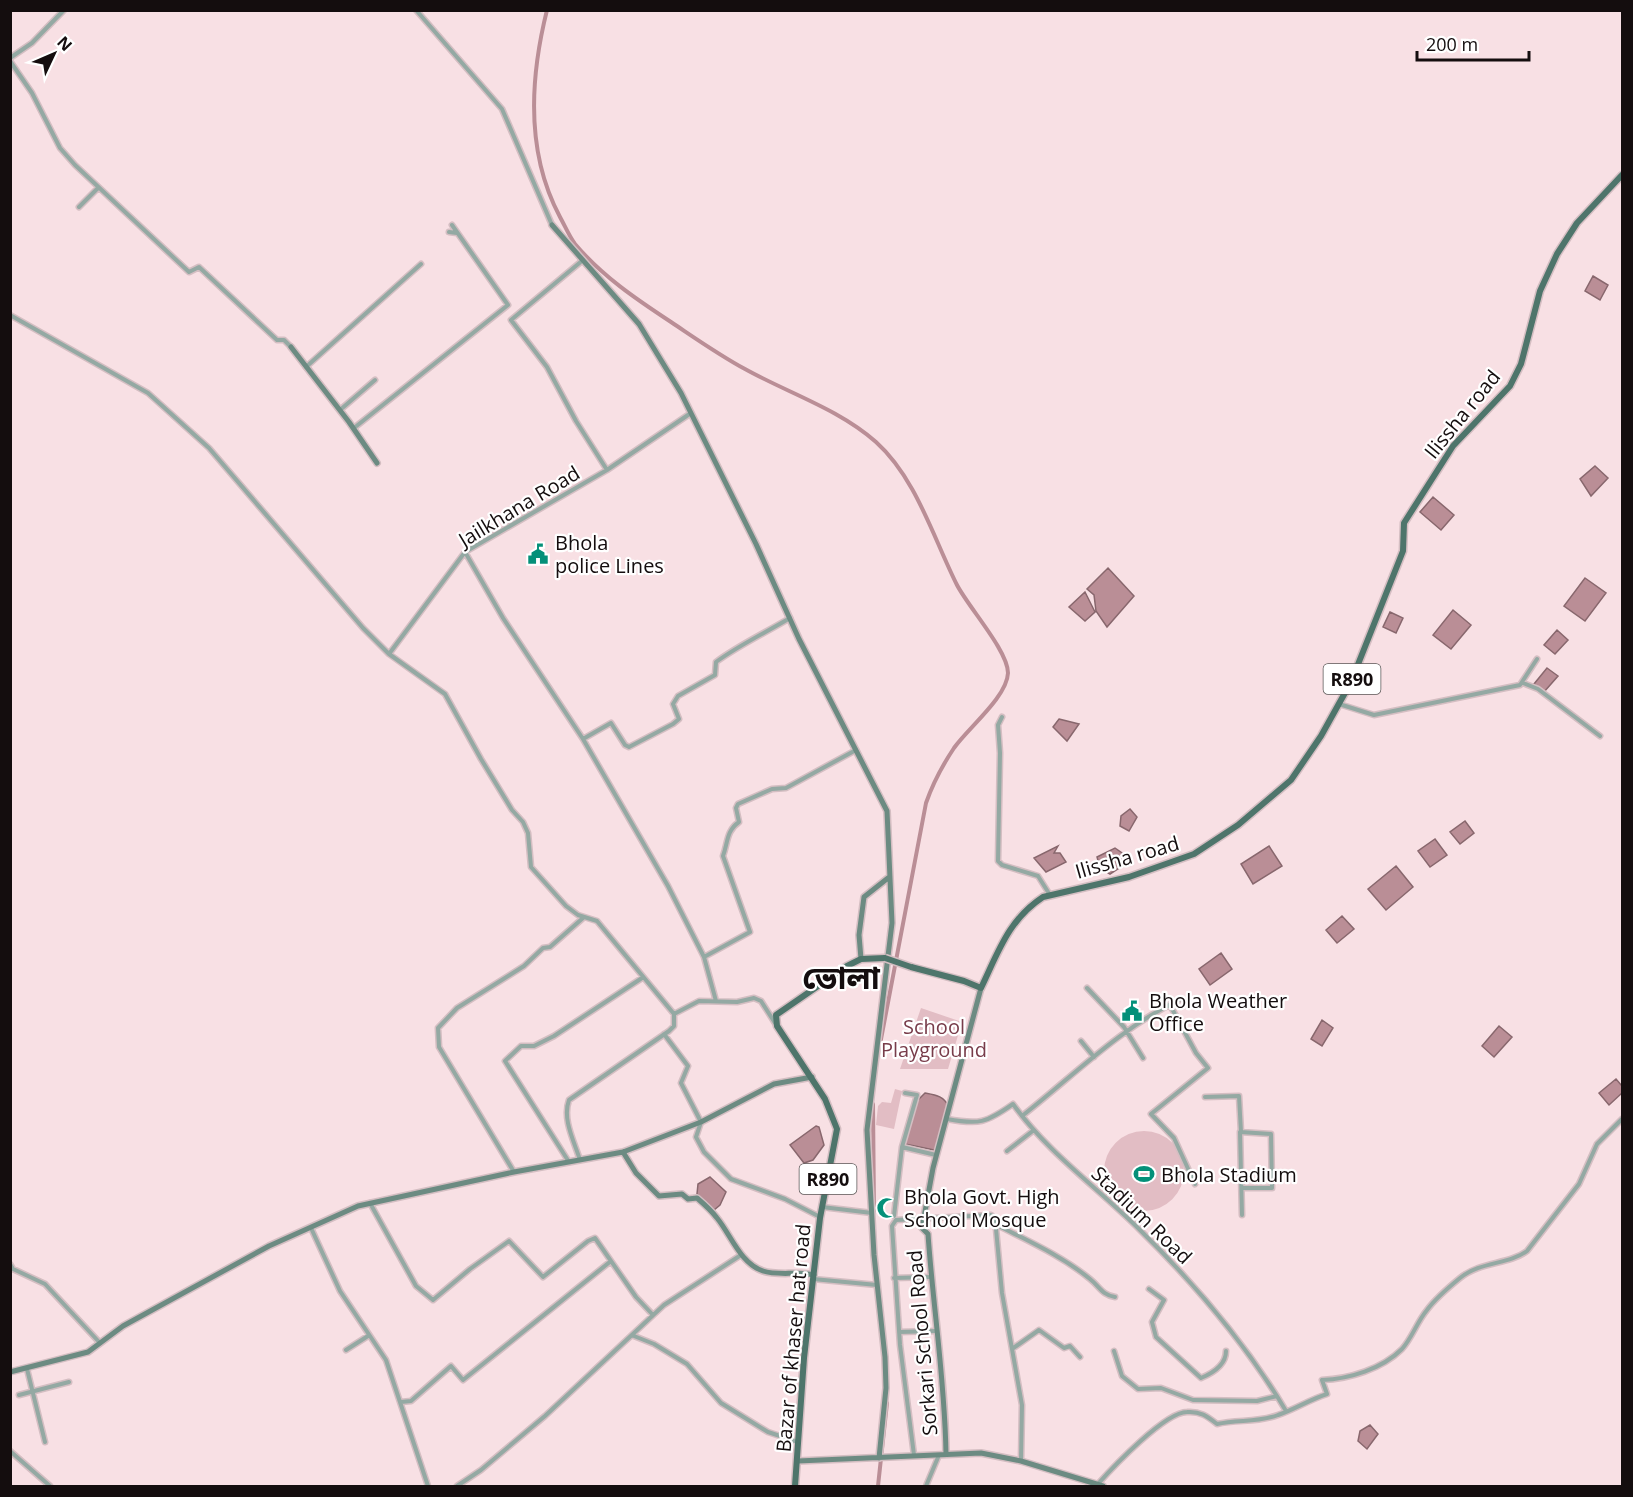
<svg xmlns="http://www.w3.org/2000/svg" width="1633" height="1497" viewBox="0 0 1633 1497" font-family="'Open Sans','Noto Sans Bengali',sans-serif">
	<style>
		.green { fill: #e2bdc4 }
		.water { fill: #ba8e96; stroke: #88676d; stroke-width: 1.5 }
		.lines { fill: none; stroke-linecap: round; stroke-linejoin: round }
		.canal { stroke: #ba8e96; stroke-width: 4 }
		.street-casing { stroke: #d4bec2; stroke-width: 7 }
		.secondary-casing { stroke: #d4bec2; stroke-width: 8 }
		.primary-casing { stroke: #d4bec2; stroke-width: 9 }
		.street { stroke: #94a9a3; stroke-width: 4 }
		.secondary { stroke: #6c8b82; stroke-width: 5 }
		.primary { stroke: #4e756b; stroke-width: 6 }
		.primary-bridge-casing { stroke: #d4bec2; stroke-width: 9; stroke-linecap: butt }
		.primary-bridge { stroke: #4e756b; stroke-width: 6 }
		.labels { text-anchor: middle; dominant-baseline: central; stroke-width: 4.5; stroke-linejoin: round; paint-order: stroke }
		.shield { fill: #fff; stroke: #5a5656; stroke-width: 1.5 }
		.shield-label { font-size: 18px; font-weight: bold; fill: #140d0e }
		.street-label { font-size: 20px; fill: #140d0e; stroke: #fff }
		.poi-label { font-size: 20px; fill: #140d0e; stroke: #fff; text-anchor: start }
		.park-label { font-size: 20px; fill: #783c4a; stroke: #fff }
		.town-label { font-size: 32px; font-weight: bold; fill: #140d0e; stroke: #fff }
	</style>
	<rect width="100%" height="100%" fill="#f8e0e4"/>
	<path class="green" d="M 921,1008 L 962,1022 L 948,1069 L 900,1069 Z
		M 895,1089 L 902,1091 L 894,1129 L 876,1125 L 878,1106 L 882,1102 L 891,1103 Z
		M1104 1171a40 40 0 1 1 80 0a40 40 0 1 1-80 0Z"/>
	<path class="water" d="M 1593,276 L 1608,285 L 1600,300 L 1585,291 Z
		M 1595,466 L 1608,478 L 1591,496 L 1580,479 Z
		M 1433,497 L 1454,515 L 1441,530 L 1420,512 Z
		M 1108,568 L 1134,596 L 1107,627 L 1096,611 L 1094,595 L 1087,589 Z
		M 1585,578 L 1606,593 L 1585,621 L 1564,606 Z
		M 1085,592 L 1095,612 L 1085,621 L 1069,607 Z
		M 1453,610 L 1471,625 L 1451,649 L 1433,635 Z
		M 1390,612 L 1403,618 L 1396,633 L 1383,627 Z
		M 1557,630 L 1568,640 L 1555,654 L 1544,645 Z
		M 1547,668 L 1558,676 L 1544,692 L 1534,684 Z
		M 1059,719 L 1079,724 L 1067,741 L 1053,727 Z
		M 1130,809 L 1137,817 L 1129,831 L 1120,826 L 1121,816 Z
		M 1465,821 L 1474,833 L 1460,844 L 1450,832 Z
		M 1435,839 L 1447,855 L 1430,867 L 1418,851 Z
		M 1058,846 L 1054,853 L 1060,853 L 1066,862 L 1046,872 L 1034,858 Z
		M 1269,846 L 1282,866 L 1253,884 L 1241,864 Z
		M 1115,848 L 1122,853 L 1124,865 L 1110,874 L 1100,868 L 1097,857 Z
		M 1396,866 L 1413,887 L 1386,910 L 1368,889 Z
		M 1342,916 L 1354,929 L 1337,943 L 1326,930 Z
		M 1221,953 L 1232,969 L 1210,985 L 1199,969 Z
		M 1322,1020 L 1333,1028 L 1322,1046 L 1311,1039 Z
		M 1499,1026 L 1512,1037 L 1494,1057 L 1482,1046 Z
		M 1616,1079 L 1622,1086 L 1622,1093 L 1609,1105 L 1599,1093 Z
		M 925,1093 C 936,1095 944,1096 949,1107 L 937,1149 L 934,1150 L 905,1144 L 917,1101 Z
		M 816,1126 L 819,1127 L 824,1145 L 813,1160 L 804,1163 L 790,1145 Z
		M 710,1177 L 726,1192 L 720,1205 L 714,1210 L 697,1194 L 698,1184 Z
		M 1370,1425 L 1378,1434 L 1367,1449 L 1358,1441 L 1360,1431 Z"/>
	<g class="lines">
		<path class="canal" d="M 547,10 C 530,78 526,154 560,217 C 565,226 569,236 575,244 C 602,276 636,299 671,322 C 695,338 719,355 745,369 C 788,393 839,409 876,442 C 916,478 933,537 957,585 C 969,608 1008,651 1008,673 C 1007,697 968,728 954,748 C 942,766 933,783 926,803 L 878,1055
			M 873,1104 L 874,1211
			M 878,1486 L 887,1403"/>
		<g class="street-casing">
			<path id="street" d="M 416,10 L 502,109 L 552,225
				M 10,58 L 32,43 L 64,10
				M 10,61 L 32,93 L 60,148 L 75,165 L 189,272 L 199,267 L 277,340 L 284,340 L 291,347
				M 79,207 L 97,189
				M 449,232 L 457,233
				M 583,260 L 511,320 L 547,367 L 576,421 L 607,470
				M 10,315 L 148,393 L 209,448 L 363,628 L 389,654 L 445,694 L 481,759 L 512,810 L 523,822 L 528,833 L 531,867 L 566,906 L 578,915 L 597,921 L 674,1014 L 699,1001 L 737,1002 L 754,998 L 761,1001 L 775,1023
				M 306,367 L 421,264
				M 340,410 L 375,380
				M 354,428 L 508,305 L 452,225
				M 465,552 L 503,618 L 583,739 L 668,886 L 704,957 L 716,1001
				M 389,654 L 465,552 L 607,470 L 691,413
				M 1523,683 L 1538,689 L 1600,736
				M 1339,704 L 1374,715 L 1520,685 L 1537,659
				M 1002,717 L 998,725 L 1000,753 L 998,861 L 1002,865 L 1038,876 L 1050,895
				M 583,739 L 611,723 L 625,745 L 629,747 L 673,724 L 679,719 L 673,704 L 678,696 L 715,675 L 716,662 C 739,645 765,633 790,618
				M 704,957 L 750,932 L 723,856 C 728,843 726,831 739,822 L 736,808 L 738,804 L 772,789 L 786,788 L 856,750
				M 1087,988 L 1124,1027 L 1143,1058
				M 1170,1005 L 1196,1053 L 1208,1068 L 1151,1114 L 1174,1138 L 1195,1184
				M 664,1034 L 688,1066 L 681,1083 L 701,1122 L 696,1137 L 704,1152 L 731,1179 L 785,1199 L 820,1217
				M 1081,1041 L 1094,1057
				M 905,1093 L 917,1095 L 902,1147 L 936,1155
				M 1205,1097 L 1239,1096 L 1241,1132
				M 1022,1116 C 1072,1077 1120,1028 1179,1000
				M 947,1119 C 979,1125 986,1123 1013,1104 C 1048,1153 1098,1188 1140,1230 C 1195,1284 1246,1344 1286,1411
				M 1007,1151 L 1034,1130
				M 580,1160 C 574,1141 562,1119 569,1100 L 669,1031 L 674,1026 L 674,1014
				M 569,1162 L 505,1061 L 521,1046 L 534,1046 L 554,1036 L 642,978
				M 514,1172 L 439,1047 L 438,1028 L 457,1008 L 524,966 L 543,948 L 550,947 L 583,918
				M 1242,1188 L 1272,1188 L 1271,1134 L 1240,1132 L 1242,1215
				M 370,1203 L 416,1286 L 433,1300 L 470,1269 L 509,1241 L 543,1277 L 588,1241 L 595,1238 L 636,1297 L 653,1315
				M 822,1207 L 872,1213
				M 894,1216 L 902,1147
				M 997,1225 C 1028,1241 1062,1256 1090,1279 C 1100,1287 1102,1295 1115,1297
				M 311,1228 L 340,1291 L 386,1360 L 428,1486
				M 10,1264 L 13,1269 L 45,1284 L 100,1343
				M 894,1278 L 931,1277
				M 813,1279 L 877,1285
				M 1149,1289 L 1164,1300 L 1152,1322 L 1156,1337 L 1201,1378 C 1213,1373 1226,1365 1226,1351
				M 899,1332 L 936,1331
				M 634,1336 L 654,1344 L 687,1364 L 721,1403 L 768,1432 L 798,1442
				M 1012,1349 L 1039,1330 L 1064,1348 L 1070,1346 L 1080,1357
				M 346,1350 L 368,1336
				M 1114,1351 L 1122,1376 L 1138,1389 L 1161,1388 L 1193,1400 L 1257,1401 L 1277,1396
				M 27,1369 L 45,1442
				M 19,1395 L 69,1382
				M 401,1402 L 411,1401 L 451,1366 L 463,1380 L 611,1261
				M 10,1451 L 50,1486
				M 914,1455 L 900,1345 L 892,1226 L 896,1220 L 991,1215 L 995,1218 L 1002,1293 L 1022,1405 L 1021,1461
				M 1097,1485 C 1113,1467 1165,1412 1187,1412 C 1200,1411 1207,1416 1217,1424 C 1238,1419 1257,1423 1278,1415 C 1295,1409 1309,1400 1327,1394 L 1322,1380 C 1349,1379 1382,1369 1402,1349 C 1412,1338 1417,1322 1427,1310 C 1435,1299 1449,1287 1460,1278 C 1481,1261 1508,1265 1527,1251 L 1579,1184 L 1597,1144 L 1622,1119
				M 457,1486 L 481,1470 L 545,1416 L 664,1305 L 741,1255
				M 926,1486 L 939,1455"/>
		</g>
		<g class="secondary-casing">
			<path id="secondary" d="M 552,225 L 639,324 L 681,393 L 756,544 L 799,639 L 887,811 L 892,923 L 867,1130 L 874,1255 L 885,1357 L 886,1388 L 879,1458
				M 291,347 L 349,422 L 377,463
				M 861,959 L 859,935 L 864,897 L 888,878
				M 623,1152 L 636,1173 L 659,1196 L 682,1194 L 688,1199 L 697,1198 C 704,1204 711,1210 717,1218 C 731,1235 740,1263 763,1271 C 777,1276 797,1271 814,1275
				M 10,1372 L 88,1352 L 123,1326 L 269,1246 L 358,1206 L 514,1172 L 623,1152 L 701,1122 L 774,1084 L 812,1077
				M 946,1454 C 945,1380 933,1307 928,1234 L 922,1228 L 933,1168 L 981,988
				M 798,1461 L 981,1453 L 1021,1461 L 1103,1486"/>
		</g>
		<g class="primary-casing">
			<path id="primary" d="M 911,967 L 964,981 L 981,988 C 998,953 1008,920 1043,897 L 1129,877 L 1194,854 L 1238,825 L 1291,780 L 1321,736 L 1351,682 L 1403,551 L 1404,523 L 1453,446 L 1510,386 L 1521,364 L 1540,291 L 1557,254 L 1577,223 L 1622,175
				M 795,1486 L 804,1358 L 820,1218 L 837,1129 L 825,1099 L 777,1026 L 776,1015 L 847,966 L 861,959 L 885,958"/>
		</g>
		<use href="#street" class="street"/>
		<use href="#secondary" class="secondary"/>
		<use href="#primary" class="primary"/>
		<g class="primary-bridge-casing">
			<path id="primary-bridge" d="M 885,958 L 911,967"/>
		</g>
		<use href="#primary-bridge" class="primary-bridge"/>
	</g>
	<defs>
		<g id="civic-bare" transform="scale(1.62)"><path d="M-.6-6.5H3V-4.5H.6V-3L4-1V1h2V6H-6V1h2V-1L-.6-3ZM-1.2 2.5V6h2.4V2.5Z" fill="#049079" stroke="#fff" stroke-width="2.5" paint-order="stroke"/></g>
		<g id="stadium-bare" transform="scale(1.62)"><path d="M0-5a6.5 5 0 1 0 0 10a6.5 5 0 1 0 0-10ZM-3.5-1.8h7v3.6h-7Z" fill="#049079" stroke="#fff" stroke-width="2.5" paint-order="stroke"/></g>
		<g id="mosque-bare" transform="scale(1.62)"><path d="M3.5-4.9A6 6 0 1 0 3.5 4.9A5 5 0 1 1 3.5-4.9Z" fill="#049079" stroke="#fff" stroke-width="2.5" paint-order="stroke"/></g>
	</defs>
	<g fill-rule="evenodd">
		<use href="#civic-bare" x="538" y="554"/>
		<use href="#civic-bare" x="1132" y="1011"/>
		<use href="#stadium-bare" x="1144" y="1174"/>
		<use href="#mosque-bare" x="887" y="1208"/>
	</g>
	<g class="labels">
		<g class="shield">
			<rect x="1323.5" y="664" width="57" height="30" rx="4.5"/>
			<rect x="799.5" y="1164" width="57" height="30" rx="4.5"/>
		</g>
		<g class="shield-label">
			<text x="1352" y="679">R890</text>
			<text x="828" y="1179">R890</text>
		</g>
		<g class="street-label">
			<text transform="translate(1462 414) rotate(-51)">Ilissha road</text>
			<text transform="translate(519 506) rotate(-31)">Jailkhana Road</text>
			<text transform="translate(1127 857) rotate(-16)">Ilissha road</text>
			<text transform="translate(1142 1215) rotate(44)">Stadium Road</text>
			<text transform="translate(793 1338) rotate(-85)">Bazar of khaser hat road</text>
			<text transform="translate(922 1343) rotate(-95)">Sorkari School Road</text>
		</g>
		<g class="poi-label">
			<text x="555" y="542">Bhola<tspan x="555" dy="23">police Lines</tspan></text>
			<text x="1149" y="1000">Bhola Weather<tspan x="1149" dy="23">Office</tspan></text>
			<text x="1161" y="1174">Bhola Stadium</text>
			<text x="904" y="1196">Bhola Govt. High<tspan x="904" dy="23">School Mosque</tspan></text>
		</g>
		<g class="park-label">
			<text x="934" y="1026">School<tspan x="934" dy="23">Playground</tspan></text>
		</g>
		<g class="town-label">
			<text x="841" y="976">ভোলা</text>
		</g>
	</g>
	<rect width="1633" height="1497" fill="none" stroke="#140d0e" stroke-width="24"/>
	<g transform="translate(54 54) rotate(46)" stroke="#ffffff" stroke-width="4.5" paint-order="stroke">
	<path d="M0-4.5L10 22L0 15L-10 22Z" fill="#140d0e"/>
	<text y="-9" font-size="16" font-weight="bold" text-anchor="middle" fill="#140d0e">N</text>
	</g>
	<path d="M1417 51v9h112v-9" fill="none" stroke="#140d0e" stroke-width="3"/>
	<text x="1426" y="51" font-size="18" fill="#140d0e" stroke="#ffffff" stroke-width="4.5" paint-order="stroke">200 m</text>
</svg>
